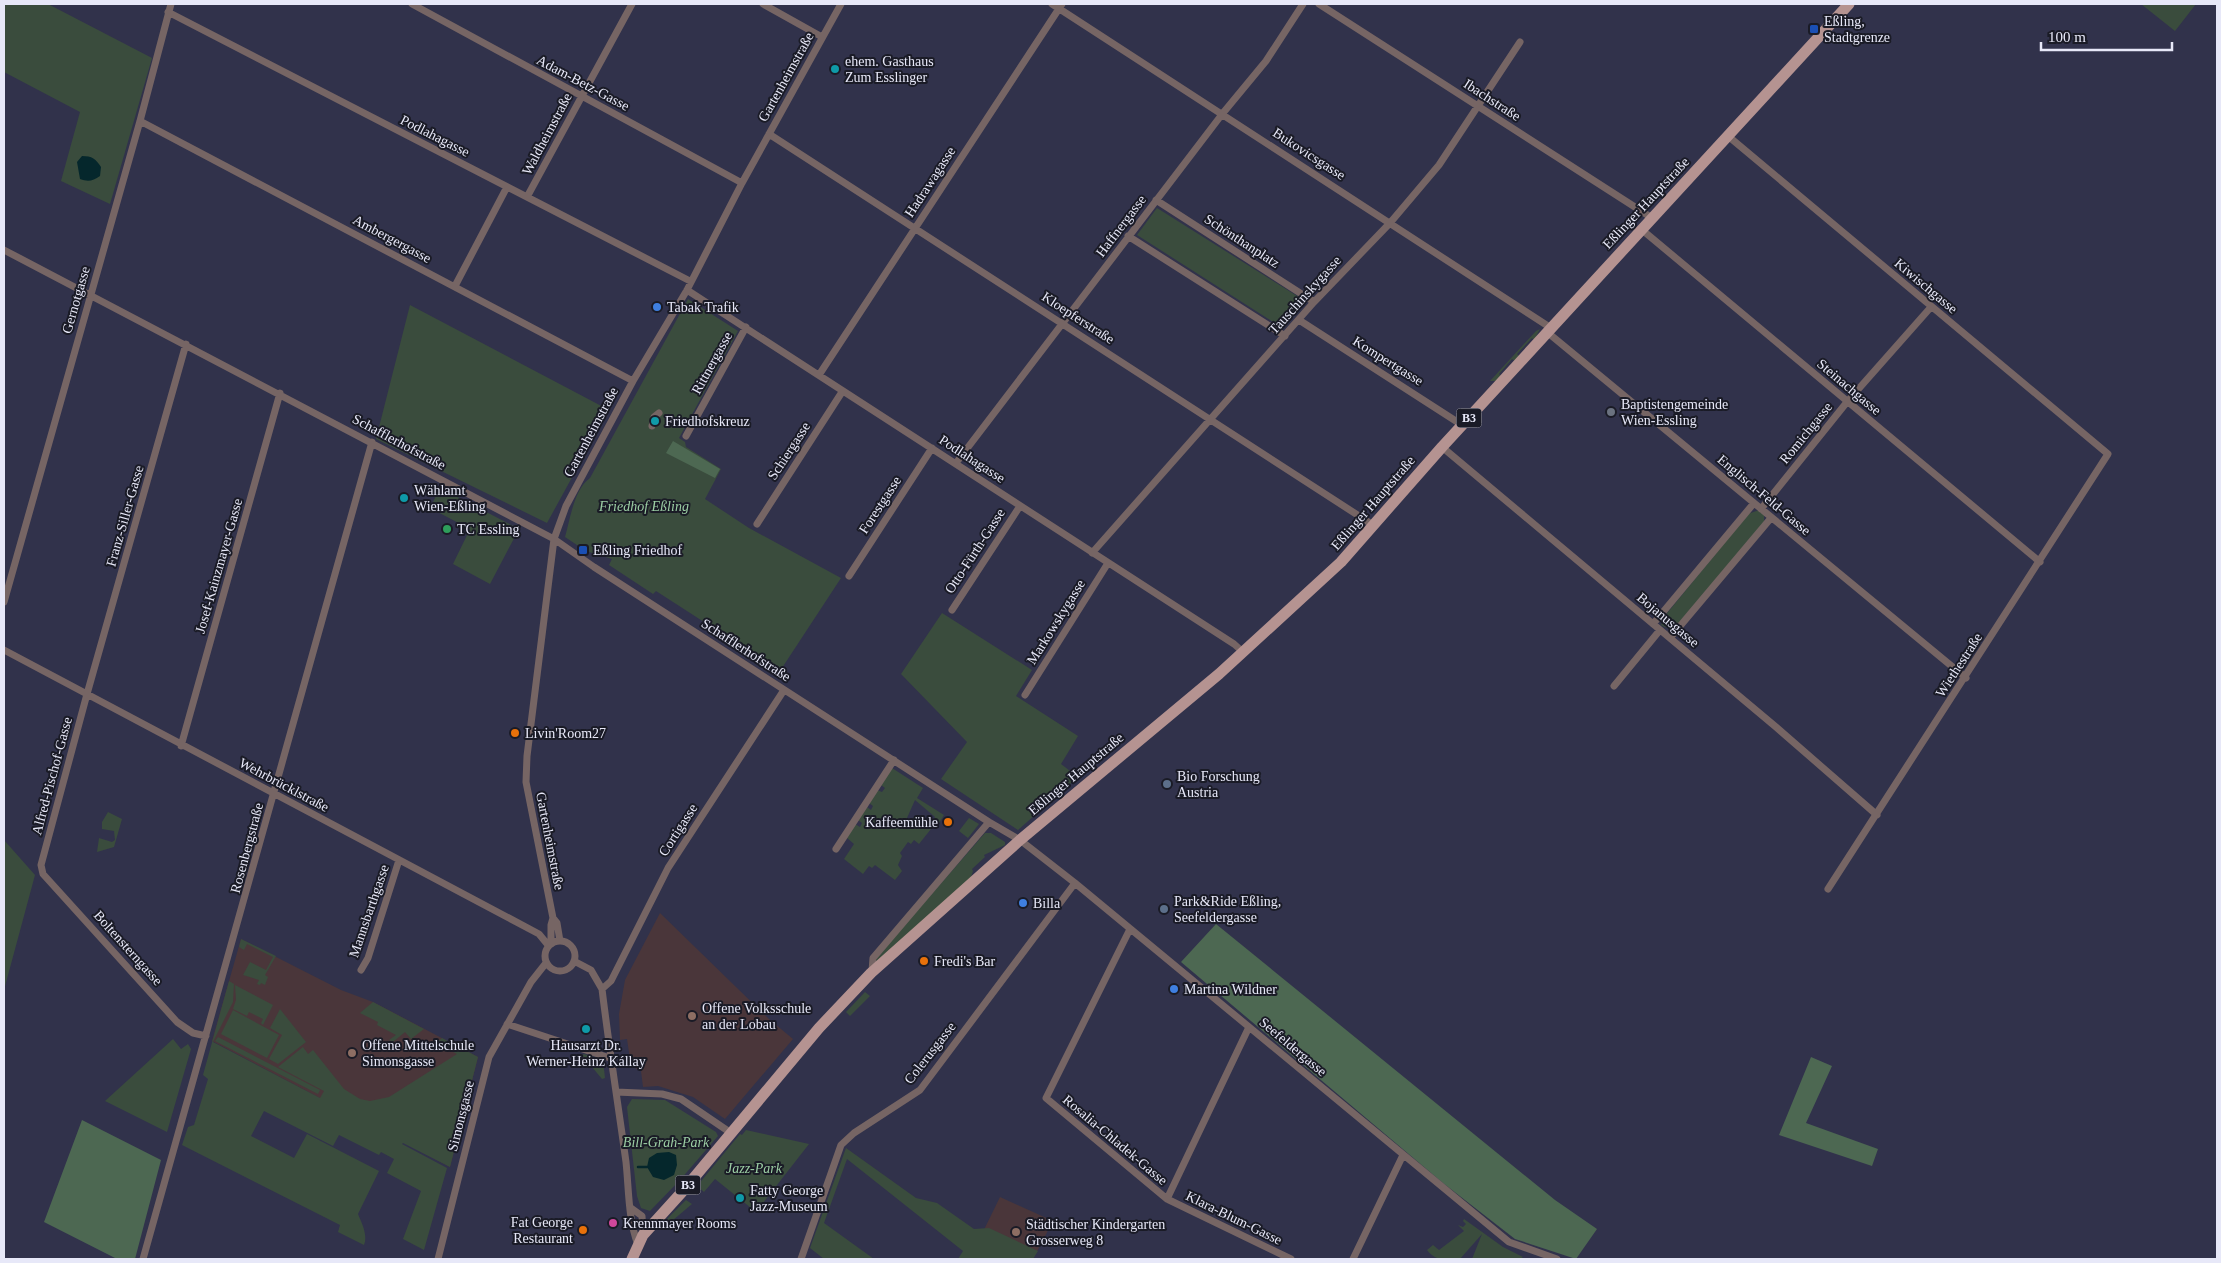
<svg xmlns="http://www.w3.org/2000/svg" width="2221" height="1263" viewBox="0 0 2221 1263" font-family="'Times New Roman',serif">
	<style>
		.education { fill: #4a363a }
		.green { fill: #3a4c3d }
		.forest { fill: #4d6852 }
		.water { fill: #05272c }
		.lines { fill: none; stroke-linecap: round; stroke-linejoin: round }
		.stream { stroke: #05272c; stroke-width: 2.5 }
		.street { stroke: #766564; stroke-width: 7 }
		.primary { stroke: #b59391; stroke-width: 11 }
		.transit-dot { fill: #1a4fb4; stroke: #1a1b26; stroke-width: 2 }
		.culture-dot { fill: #0f9aa8; stroke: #1a1b26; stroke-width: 2 }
		.shop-dot { fill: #3f7fe0; stroke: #1a1b26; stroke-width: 2 }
		.worship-dot { fill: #6b7280; stroke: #1a1b26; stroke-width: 2 }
		.leisure-dot { fill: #2e9e5b; stroke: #1a1b26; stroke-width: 2 }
		.food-dot { fill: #e8710a; stroke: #1a1b26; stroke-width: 2 }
		.service-dot { fill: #5c6f8a; stroke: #1a1b26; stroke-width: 2 }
		.education-dot { fill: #8d6e63; stroke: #1a1b26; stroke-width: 2 }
		.hotel-dot { fill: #d1479c; stroke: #1a1b26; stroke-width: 2 }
		.labels { text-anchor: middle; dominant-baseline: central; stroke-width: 4; stroke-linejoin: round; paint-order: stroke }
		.shield { fill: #1a1b26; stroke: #aaaab9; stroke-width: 1 }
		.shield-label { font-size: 12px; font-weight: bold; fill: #e7e8f8 }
		.poi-label { font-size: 14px; fill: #e7e8f8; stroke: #1a1b26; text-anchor: start }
		.street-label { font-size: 14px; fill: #e7e8f8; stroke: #1a1b26 }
		.park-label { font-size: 14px; font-style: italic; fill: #9ccea4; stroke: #1a1b26 }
	</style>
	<rect width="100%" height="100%" fill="#31324b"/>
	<path class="education" d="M 660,913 L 769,1019 L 793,1039 L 725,1119 L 693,1097 L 658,1086 L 643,1087 L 641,1071 L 631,1066 L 627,1039 L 620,1040 L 619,1014 L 625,980 Z
		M 241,939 L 341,990 L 373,1002 L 478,1057 L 450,1167 L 212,1041 Z
		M 1000,1197 L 1053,1221 L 1033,1259 L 1001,1259 L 978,1242 Z"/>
	<path class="green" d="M 4,4 L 48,4 L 152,58 L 110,204 L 61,181 L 80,112 L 4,72 Z
		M 2141,4 L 2196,4 L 2175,31 Z
		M 1157,208 L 1305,301 L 1281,327 L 1137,235 Z
		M 688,299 L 738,331 L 679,438 L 685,442 L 686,447 L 721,469 L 705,499 L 749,528 L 841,578 L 780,671 L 656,591 L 653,594 L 609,565 L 612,559 L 586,551 L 565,537 C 570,520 574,489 590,478 Z
		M 410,305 L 609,410 L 547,523 L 376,439 Z
		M 1540,329 L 1534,340 L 1532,338 L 1517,354 L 1519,356 L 1515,361 L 1512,359 L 1499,374 L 1501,376 L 1497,381 L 1490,381 L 1536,331 Z
		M 440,488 L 519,529 L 490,584 L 453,564 L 470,529 L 430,508 Z
		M 1759,510 L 1764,514 L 1764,522 L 1678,624 C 1673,628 1667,629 1661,625 L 1664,617 L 1748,514 Z
		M 942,613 L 1032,670 L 1016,696 L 1078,736 L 1061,764 L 1078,777 L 1018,830 L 941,779 L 967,742 L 901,674 Z
		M 892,768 L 923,788 L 917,798 L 944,815 L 938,825 L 933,821 L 935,817 L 915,800 L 907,818 L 911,821 L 915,816 L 931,829 L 919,844 L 914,840 L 911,844 L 908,842 L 900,853 L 902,856 L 898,865 L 902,871 L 895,880 L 875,865 L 872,868 L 869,866 L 863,874 L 844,859 L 854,844 L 847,838 L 855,824 L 860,827 L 862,823 L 858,820 L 867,807 L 871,810 L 873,806 L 869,803 L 877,790 L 882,792 L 885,788 L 881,785 Z
		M 108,812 L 122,819 L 114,847 L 97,852 L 99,838 L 112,842 L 115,840 L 114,831 L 102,829 L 102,822 Z
		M 969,818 L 979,824 L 968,838 L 959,831 Z
		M 985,833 L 991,833 L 1005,842 L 1005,845 L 984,855 L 985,857 L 972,869 L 973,871 L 970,880 L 877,962 L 875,959 Z
		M 4,840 L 35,875 L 4,990 Z
		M 241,939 L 276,956 L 265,975 L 268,977 L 265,985 L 261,983 L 260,985 L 257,984 L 259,980 L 243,975 L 250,962 L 266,970 L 273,957 L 247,944 L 244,950 L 239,947 Z
		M 229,981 L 234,984 L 233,1002 L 213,1042 L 320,1098 L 324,1091 L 278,1067 L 303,1047 L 308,1054 L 313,1050 L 344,1089 L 360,1099 L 370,1101 L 389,1097 L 457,1054 L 436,1043 L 442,1038 L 478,1057 L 450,1167 L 403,1143 L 402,1144 L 447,1168 L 424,1250 L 403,1239 L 421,1191 L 387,1173 L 394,1159 L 381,1152 L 379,1155 L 339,1135 L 333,1146 L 264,1111 L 251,1136 L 294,1158 L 307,1134 L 379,1171 L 358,1214 C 362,1224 368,1235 364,1245 L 338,1232 L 340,1225 L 182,1145 L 188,1127 L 194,1125 L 208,1079 L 203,1075 Z
		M 235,985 L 273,1005 L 263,1025 L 261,1023 L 263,1019 L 249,1012 L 247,1016 L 233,1009 L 236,1000 Z
		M 865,992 L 870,996 L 850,1016 L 846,1012 Z
		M 373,1002 L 424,1029 L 411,1039 L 405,1032 L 393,1042 L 389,1040 L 396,1035 L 377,1025 L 378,1022 L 360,1013 Z
		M 280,1009 L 306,1042 L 278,1064 L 269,1059 L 282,1035 L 270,1028 Z
		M 233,1010 L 279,1035 L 267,1058 L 221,1034 Z
		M 218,1037 L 320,1090 L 318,1094 L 215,1041 Z
		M 173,1039 L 181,1049 L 188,1044 L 191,1049 L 167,1132 L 105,1101 Z
		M 584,1054 L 603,1060 L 605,1078 L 602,1079 L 582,1055 Z
		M 632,1099 L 665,1100 L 716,1132 L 718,1136 L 680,1180 L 650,1211 L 641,1208 L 637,1196 L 627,1107 Z
		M 746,1130 L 809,1144 L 756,1212 L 715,1179 L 704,1192 L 697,1186 L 740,1134 L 742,1135 Z
		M 846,1148 L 916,1198 L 937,1203 L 974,1229 L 989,1228 L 1038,1251 L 1033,1259 L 958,1259 L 963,1251 L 847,1159 L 824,1223 L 874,1259 L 824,1259 L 810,1248 Z
		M 686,1200 L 692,1204 L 666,1226 L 661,1225 Z
		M 1464,1219 L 1503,1247 L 1523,1257 L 1520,1259 L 1472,1259 L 1482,1234 L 1460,1259 C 1446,1259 1436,1262 1427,1250 L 1433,1245 L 1439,1250 L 1464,1231 L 1458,1225 L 1463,1227 L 1466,1224 L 1463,1221 Z"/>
	<path class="forest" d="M 673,441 L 720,469 L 715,478 L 666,453 Z
		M 1216,924 L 1555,1200 L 1597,1229 L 1576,1259 L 1515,1239 L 1443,1183 L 1181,962 Z
		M 1811,1057 L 1832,1066 L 1806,1123 L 1878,1149 L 1872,1166 L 1779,1135 Z
		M 82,1120 L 161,1160 L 135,1259 L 117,1259 L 44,1222 Z"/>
	<path class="water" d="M 82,156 C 92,156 96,159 101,167 L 100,176 C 93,181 88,182 80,179 L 77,162 Z
		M 669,1152 L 676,1155 L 677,1165 L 674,1175 L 664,1180 L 653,1177 L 647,1167 L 649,1158 L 657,1153 Z"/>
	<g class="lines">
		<path class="stream" d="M 638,1167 L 647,1167"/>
		<path class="street" d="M 412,4 L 742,183
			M 763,4 L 822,37
			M 1052,4 L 1551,328
			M 1319,4 L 1652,218
			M 168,12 L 690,281
			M 140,121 L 633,381
			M 769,134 L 1373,525
			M 1728,136 L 2108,454 L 1828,889
			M 527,197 L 632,4
			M 1156,200 L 1314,302
			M 1641,229 L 2040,562
			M 1128,236 L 1285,336
			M 4,250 L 554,539 L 594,567 L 989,822 L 1020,840 L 1075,883 L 1509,1242 L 1557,1259
			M 455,286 L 507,187
			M 687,290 L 1234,644 L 1243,652
			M 1299,320 L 1462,425
			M 1547,332 L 1966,678
			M 186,344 L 87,694 L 41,865 L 43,874 L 177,1022 L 193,1033 L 206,1036
			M 819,375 L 1062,4
			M 652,426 L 654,417 L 659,413
			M 686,436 L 746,327
			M 1442,447 L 1776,727 L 1877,815
			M 956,463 L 1223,113 L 1266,61 L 1303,4
			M 1761,509 L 1847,402 L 1931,307
			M 757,524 L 842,392
			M 1092,553 L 1314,302 L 1390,223 L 1439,165 L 1520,42
			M 849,576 L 932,448
			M 4,602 L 140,121 L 171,4
			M 952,610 L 1020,506
			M 1653,624 L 1754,503
			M 1670,638 L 1771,518
			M 4,650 L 539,934 L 548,945
			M 1614,686 L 1660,630
			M 1025,695 L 1108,563
			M 181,746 L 280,393
			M 836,849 L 894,760
			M 1130,929 L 1046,1098 L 1167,1199 L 1249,1027
			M545 956a15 15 0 1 1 30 0a15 15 0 1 1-30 0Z
			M 560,941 L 557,923 L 553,918 L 526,782 L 527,756 L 554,539 L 566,506 L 633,381 L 687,290 L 742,183 L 841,4
			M 551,944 L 551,925 L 553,918
			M 574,961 L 591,970 L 602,989 C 609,1047 618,1104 626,1162 C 629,1191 628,1218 638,1245
			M 361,970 L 368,958 L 399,860
			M 872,971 L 873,958 L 989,822
			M 602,989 L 611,981 L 668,868 L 784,690
			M 507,1024 L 610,1058
			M 616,1092 L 662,1094 L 681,1099 L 731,1133
			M 1167,1199 L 1291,1259
			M 631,1208 L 642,1216 L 643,1234
			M 143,1259 L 372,442
			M 438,1259 L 489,1057 L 531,982 L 546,963
			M 801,1259 L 841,1145 L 854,1133 L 920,1090 L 1075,883
			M 1353,1259 L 1403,1155"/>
		<path class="primary" d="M 632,1259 L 643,1235 L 682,1192 L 819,1028 L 871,973 L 1020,840 L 1219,674 L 1341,562 L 1442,447 L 1849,4"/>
	</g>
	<g class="transit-dot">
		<rect x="1809" y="24" width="10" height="10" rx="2.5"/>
		<rect x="578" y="545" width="10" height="10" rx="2.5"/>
	</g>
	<g class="culture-dot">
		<circle cx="835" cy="69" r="5"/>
		<circle cx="655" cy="421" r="5"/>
		<circle cx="404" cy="498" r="5"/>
		<circle cx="586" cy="1029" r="5"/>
		<circle cx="740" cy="1198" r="5"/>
	</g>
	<g class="shop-dot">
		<circle cx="657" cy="307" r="5"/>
		<circle cx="1023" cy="903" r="5"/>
		<circle cx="1174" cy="989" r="5"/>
	</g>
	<circle class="worship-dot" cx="1611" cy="412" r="5"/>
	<circle class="leisure-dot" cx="447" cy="529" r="5"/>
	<g class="food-dot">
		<circle cx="515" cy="733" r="5"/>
		<circle cx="948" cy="822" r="5"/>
		<circle cx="924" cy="961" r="5"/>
		<circle cx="583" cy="1230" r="5"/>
	</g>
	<g class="service-dot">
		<circle cx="1167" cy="784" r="5"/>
		<circle cx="1164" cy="909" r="5"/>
	</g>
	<g class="education-dot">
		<circle cx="692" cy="1016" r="5"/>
		<circle cx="352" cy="1053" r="5"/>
		<circle cx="1016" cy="1232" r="5"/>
	</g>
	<circle class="hotel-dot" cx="613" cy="1223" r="5"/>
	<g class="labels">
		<g class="shield">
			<rect x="1456.5" y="408.5" width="25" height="19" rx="4"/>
			<rect x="675.5" y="1175.5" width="25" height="19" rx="4"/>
		</g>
		<g class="shield-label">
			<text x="1469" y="418">B3</text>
			<text x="688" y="1185">B3</text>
		</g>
		<g class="poi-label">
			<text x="1824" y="21">Eßling,<tspan x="1824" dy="16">Stadtgrenze</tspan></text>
			<text x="845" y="61">ehem. Gasthaus<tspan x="845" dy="16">Zum Esslinger</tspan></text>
			<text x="667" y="307">Tabak Trafik</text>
			<text x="1621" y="404">Baptistengemeinde<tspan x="1621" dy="16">Wien-Essling</tspan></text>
			<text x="665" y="421">Friedhofskreuz</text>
			<text x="414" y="490">Wählamt<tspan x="414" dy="16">Wien-Eßling</tspan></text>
			<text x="457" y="529">TC Essling</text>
			<text x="593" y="550">Eßling Friedhof</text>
			<text x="525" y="733">Livin'Room27</text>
			<text x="1177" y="776">Bio Forschung<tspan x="1177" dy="16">Austria</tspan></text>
			<text x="938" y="822" text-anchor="end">Kaffeemühle</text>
			<text x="1174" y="901">Park&amp;Ride Eßling,<tspan x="1174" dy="16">Seefeldergasse</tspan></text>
			<text x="1033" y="903">Billa</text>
			<text x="934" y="961">Fredi's Bar</text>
			<text x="1184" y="989">Martina Wildner</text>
			<text x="702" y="1008">Offene Volksschule<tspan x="702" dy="16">an der Lobau</tspan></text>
			<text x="362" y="1045">Offene Mittelschule<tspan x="362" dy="16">Simonsgasse</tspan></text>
			<text x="586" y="1045" text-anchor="middle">Hausarzt Dr.<tspan x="586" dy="16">Werner-Heinz Kállay</tspan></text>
			<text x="750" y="1190">Fatty George<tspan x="750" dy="16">Jazz-Museum</tspan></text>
			<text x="573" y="1222" text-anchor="end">Fat George<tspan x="573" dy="16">Restaurant</tspan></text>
			<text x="623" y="1223">Krennmayer Rooms</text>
			<text x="1026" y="1224">Städtischer Kindergarten<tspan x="1026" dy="16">Grosserweg 8</tspan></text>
		</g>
		<g class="street-label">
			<text transform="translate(786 77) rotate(-61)">Gartenheimstraße</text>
			<text transform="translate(583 83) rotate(28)">Adam-Betz-Gasse</text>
			<text transform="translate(1492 100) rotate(33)">Ibachstraße</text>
			<text transform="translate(547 134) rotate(-62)">Waldheimstraße</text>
			<text transform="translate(435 136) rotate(27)">Podlahagasse</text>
			<text transform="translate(1309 154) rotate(33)">Bukovicsgasse</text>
			<text transform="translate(930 182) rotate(-57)">Hadrawagasse</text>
			<text transform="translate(1646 203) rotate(-47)">Eßlinger Hauptstraße</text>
			<text transform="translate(1121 226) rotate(-53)">Haffnergasse</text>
			<text transform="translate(392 239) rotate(28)">Ambergergasse</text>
			<text transform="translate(1242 241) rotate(33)">Schönthanplatz</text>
			<text transform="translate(1926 286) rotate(40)">Kiwischgasse</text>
			<text transform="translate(1305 295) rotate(-48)">Tauschinskygasse</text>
			<text transform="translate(76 300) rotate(-74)">Gernotgasse</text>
			<text transform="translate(1078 318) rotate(33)">Kloepferstraße</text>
			<text transform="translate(1388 361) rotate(32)">Kompertgasse</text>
			<text transform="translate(712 363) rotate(-61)">Rittnergasse</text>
			<text transform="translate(1849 387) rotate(40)">Steinachgasse</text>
			<text transform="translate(591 432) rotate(-62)">Gartenheimstraße</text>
			<text transform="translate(1806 433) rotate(-51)">Romichgasse</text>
			<text transform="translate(399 442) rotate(28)">Schafflerhofstraße</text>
			<text transform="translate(789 451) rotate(-57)">Schiergasse</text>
			<text transform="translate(972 459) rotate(33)">Podlahagasse</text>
			<text transform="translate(1764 495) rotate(40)">Englisch-Feld-Gasse</text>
			<text transform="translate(1373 503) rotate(-49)">Eßlinger Hauptstraße</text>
			<text transform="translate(880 505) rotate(-57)">Forestgasse</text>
			<text transform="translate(125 516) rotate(-74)">Franz-Siller-Gasse</text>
			<text transform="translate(975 551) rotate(-57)">Otto-Fürth-Gasse</text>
			<text transform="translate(219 566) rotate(-74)">Josef-Kainzmayer-Gasse</text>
			<text transform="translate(1668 620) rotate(40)">Bojanusgasse</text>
			<text transform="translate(1056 622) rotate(-58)">Markowskygasse</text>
			<text transform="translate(746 650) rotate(33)">Schafflerhofstraße</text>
			<text transform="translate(1959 665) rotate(-57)">Wiethestraße</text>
			<text transform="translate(1076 774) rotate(-40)">Eßlinger Hauptstraße</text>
			<text transform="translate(52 776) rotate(-75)">Alfred-Pischof-Gasse</text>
			<text transform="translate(284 785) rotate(28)">Wehrbrücklstraße</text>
			<text transform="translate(678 830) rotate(-57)">Cortigasse</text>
			<text transform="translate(550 841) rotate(79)">Gartenheimstraße</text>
			<text transform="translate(247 848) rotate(-75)">Rosenbergstraße</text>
			<text transform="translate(369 911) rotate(-71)">Mannsbarthgasse</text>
			<text transform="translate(128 948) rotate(48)">Boltensterngasse</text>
			<text transform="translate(1293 1047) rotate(40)">Seefeldergasse</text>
			<text transform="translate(930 1053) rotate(-52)">Colerusgasse</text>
			<text transform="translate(461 1116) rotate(-76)">Simonsgasse</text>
			<text transform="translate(1115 1140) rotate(40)">Rosalia-Chladek-Gasse</text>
			<text transform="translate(1234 1218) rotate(26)">Klara-Blum-Gasse</text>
		</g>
		<g class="park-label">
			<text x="644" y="506">Friedhof Eßling</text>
			<text x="666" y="1142">Bill-Grah-Park</text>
			<text x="754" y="1168">Jazz-Park</text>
		</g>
	</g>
	<rect width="2221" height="1263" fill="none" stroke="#e7e8f8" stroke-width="10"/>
	<path d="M2041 42v8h131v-8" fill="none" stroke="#e7e8f8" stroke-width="2.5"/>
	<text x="2048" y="42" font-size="15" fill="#e7e8f8" stroke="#1a1b26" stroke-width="4" paint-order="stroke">100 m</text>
</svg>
